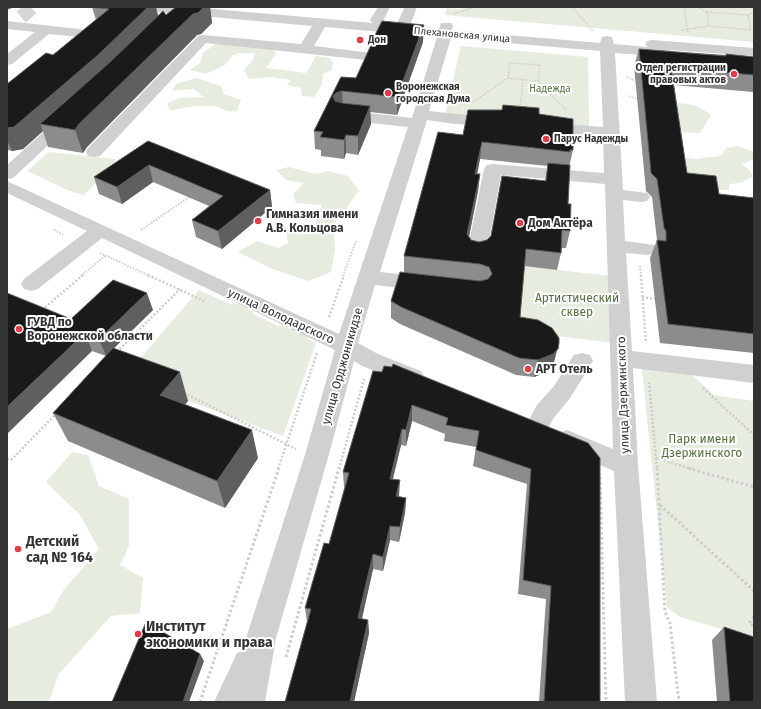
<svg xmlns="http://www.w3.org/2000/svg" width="761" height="709" viewBox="0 0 761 709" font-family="'Fira Sans',sans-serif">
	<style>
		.green { fill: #e6ecdf }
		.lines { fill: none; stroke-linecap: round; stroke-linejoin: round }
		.minor-tunnel { stroke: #d6d6d6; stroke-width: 14; stroke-dasharray: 14 7; stroke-linecap: butt }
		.path-far3 { stroke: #cdcdcd; stroke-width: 1.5; stroke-dasharray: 1.5 1.5; stroke-linecap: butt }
		.path-far2 { stroke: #cdcdcd; stroke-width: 2; stroke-dasharray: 1.5 1.5; stroke-linecap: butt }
		.path-far1 { stroke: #cdcdcd; stroke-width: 2.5; stroke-dasharray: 2 2; stroke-linecap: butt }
		.path { stroke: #cdcdcd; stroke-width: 3; stroke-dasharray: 2.5 2.5; stroke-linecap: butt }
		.minor { fill: #d0d0d0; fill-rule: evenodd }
		.wall { fill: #8c8c8c; fill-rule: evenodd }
		.shaded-wall { fill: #5f5f5f }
		.building { fill: #1a1a1a; stroke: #5f5f5f }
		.poi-dot { fill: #e63946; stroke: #fff; stroke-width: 1.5 }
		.labels { text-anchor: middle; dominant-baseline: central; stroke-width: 4; stroke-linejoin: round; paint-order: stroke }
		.far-street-label { font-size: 10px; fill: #333; stroke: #fff }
		.far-poi-label { font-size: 10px; font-weight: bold; fill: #333; stroke: #fff; text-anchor: start }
		.far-park-label { font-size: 10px; fill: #56703f; stroke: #fff }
		.poi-label { font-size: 12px; font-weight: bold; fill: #333; stroke: #fff; text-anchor: start }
		.park-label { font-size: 12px; fill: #56703f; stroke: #fff }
		.street-label { font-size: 12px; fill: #333; stroke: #fff }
		.near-poi-label { font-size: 14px; font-weight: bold; fill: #333; stroke: #fff; text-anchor: start }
	</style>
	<rect width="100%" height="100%" fill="#fff"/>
	<path class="green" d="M 461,7 L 754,7 L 754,42 L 445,15 L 447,8 L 460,9 Z
		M 217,43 L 274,49 L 276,54 L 266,68 L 306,73 L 316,56 L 330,58 L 333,63 L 332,70 L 323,74 L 322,84 L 314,97 L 302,96 L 301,88 L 287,85 L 291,80 L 272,77 L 249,79 L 244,70 L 252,61 L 256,53 L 238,53 L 232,56 L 225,65 L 206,74 L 190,70 L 200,63 L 203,53 Z
		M 461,46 L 588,57 L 589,128 L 445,115 Z
		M 196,78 L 221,86 L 224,94 L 241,100 L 237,111 C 222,113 224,107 213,106 C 198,105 184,107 170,111 L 167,103 L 180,98 L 203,97 L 194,89 L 172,91 L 176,84 Z
		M 673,103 C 691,103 697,105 711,115 L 700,133 L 676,132 Z
		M 738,146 L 754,152 L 754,159 L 742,164 L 750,171 L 753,177 L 740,183 L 729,184 L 729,190 L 710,190 L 686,176 L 682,157 L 696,159 L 721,156 L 726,148 Z
		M 49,152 L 115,159 L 114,166 L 84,195 L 72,192 L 27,171 Z
		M 289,167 L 315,174 L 329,171 L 348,176 L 359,191 L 334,224 L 335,250 L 331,272 L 308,281 L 270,268 L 238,252 L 257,241 L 278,248 L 288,243 L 285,227 L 315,227 L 317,215 L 322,205 L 296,203 L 293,194 L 304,183 L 286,180 L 276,170 Z
		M 523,266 L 611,276 L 614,343 L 517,331 Z
		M 199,290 L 232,305 L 235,303 L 246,306 L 255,315 L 278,326 L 291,326 L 310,336 L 308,339 L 316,343 L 283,436 L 124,377 Z
		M 641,361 L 687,370 L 714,395 L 754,401 L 754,638 L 680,617 L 667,607 Z
		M 72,452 L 88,455 L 99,486 L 129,499 L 129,546 L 120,565 L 143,578 L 140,613 L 111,616 L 58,675 L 49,702 L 7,702 L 7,629 L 51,612 L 63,591 L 99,549 L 80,515 L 46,482 Z"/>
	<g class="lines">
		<path class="minor-tunnel" d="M 21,17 L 33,7"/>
		<path class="path-far3" d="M 572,7 L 592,30 L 592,32
			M 684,7 L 688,33
			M 697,7 L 707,12
			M 707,12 L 748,15 L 751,30 L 709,26 Z
			M 454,14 L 475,7
			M 748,15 L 754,13
			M 682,30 L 709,26
			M 510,63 L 540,65 L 538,81 L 508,78 Z
			M 627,77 L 635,81
			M 538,81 L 567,111
			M 629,96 L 637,99
			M 470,104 L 508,78
			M 520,108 L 523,80"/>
		<path class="path-far2" d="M 54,230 L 64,235
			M 141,230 L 189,197
			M 100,253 L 150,276
			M 640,266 L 641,276
			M 81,276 L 105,256
			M 343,276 L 356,241"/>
		<path class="path-far1" d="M 148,275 L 206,302
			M 641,275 L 646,343
			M 642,297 L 655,299
			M 42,310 L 83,275
			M 329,317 L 344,275
			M 117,352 L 180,289
			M 649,382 L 657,469
			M 703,388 L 754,435
			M 184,393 L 296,449
			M 656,458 L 692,469
			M 7,459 L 11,460 L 56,414
			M 278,469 L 317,353
			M 339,469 L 364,379"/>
		<path class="path" d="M 657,468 L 665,612 L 670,623 L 679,702
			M 688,468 L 754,487
			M 600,477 L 606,702
			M 660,505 L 754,591
			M 754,617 L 749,623 L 754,626
			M 286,657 L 339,468
			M 200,702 L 279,468"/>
		<path class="minor" d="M 140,7 L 190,7 L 373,23 L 370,20 L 378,7 L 390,7 L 382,23 L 379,24 L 399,25 L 397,23 L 405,7 L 417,7 L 411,23 L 408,26 L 439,29 L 441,23 L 451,23 L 453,26 L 452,30 L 600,43 L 602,37 L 607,36 L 612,37 L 614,44 L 648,47 L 645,44 L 647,41 L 652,40 L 754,48 L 754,56 L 670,50 L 674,53 L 672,56 L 667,57 L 615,53 L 623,190 L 647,193 L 650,197 L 647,201 L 641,202 L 623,200 L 625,241 L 655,245 L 658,249 L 655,253 L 648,255 L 626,253 L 632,351 L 754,365 L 754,383 L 633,368 L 638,465 L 657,702 L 625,702 L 614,471 L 558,447 L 555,440 L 558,433 L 567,430 L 613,449 L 605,184 L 501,175 L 487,252 L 484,256 L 477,258 L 470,256 L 467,252 L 484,169 L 487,165 L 493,164 L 604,173 L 603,137 C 587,135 548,136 538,121 L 540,118 L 546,116 L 565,124 L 603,127 L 600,51 L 451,38 L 429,111 L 476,116 L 494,111 L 500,113 L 502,116 C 491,132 443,122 427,120 L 380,272 L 426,277 L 433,279 L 436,284 L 433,289 L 426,291 L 375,285 L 358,343 L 378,354 L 421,371 L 424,377 L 421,383 L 413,386 L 362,366 L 354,361 L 328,458 L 276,638 L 265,702 L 214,702 L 237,653 L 244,651 L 246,638 L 304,458 L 335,350 L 102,238 L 38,289 L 31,291 L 24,289 L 21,284 L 24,279 L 87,231 L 7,193 L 7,181 L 339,334 L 408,127 L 343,120 L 337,118 L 335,115 L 337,112 L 343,110 L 412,118 L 437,37 L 325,27 L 314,46 L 380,54 L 382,57 L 380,60 L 375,61 L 206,43 L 100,156 L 94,157 L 88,156 L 86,152 L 88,148 L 198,36 L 203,35 L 301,44 L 312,26 L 146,11 L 141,10 Z
			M 7,21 L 79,29 L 84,30 L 86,33 L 84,36 L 79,37 L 49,34 L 12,64 L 7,65 L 7,54 L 35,32 L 7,29 Z
			M 67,114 L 73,116 L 75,119 L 73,122 L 13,178 L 7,179 L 7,165 L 61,116 Z
			M 582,353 L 590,355 L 593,361 L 570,398 L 553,419 L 545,434 L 537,437 L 529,434 L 525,427 L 537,405 L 554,386 L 574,355 Z"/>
	</g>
	<path class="wall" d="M 92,7 L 156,7 L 158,16 L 166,15 L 176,7 L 210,7 L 212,23 L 201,34 L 197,35 L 87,147 L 83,153 L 48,147 L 43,131 L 23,149 L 12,151 L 7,150 L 7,84 L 53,55 L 96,20 Z
		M 375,35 L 423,42 L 397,115 L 370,112 L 371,124 L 358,155 L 346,153 L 344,159 L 321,156 L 321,150 L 315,149 L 314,131 L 341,77 L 356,78 L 375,45 Z
		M 639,49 L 726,55 L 726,54 L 754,57 L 754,98 L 753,92 L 674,85 L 687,173 L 719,194 L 754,198 L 754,353 L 660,343 L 650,258 L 657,240 L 652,197 L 646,191 L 634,66 Z
		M 539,114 L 573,150 L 569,167 L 568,204 L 570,231 L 566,248 L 562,248 L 561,253 L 557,270 L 524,266 L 520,317 L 553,366 L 549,371 L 534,377 L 516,375 L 400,324 L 391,318 L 391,301 L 404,273 L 404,256 L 463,135 ZM 480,159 L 548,166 L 545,181 L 487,240 L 479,242 L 471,240 L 469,236 L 478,191 L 480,174 L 477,174 Z
		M 148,141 L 270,190 L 272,207 L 222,249 L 196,237 L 192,220 L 209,206 L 153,182 L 122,204 L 99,194 L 94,177 Z
		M 153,310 L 114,348 L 188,401 L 185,404 L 258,458 L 225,508 L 68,441 L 53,413 L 106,356 L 92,351 L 71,319 Z
		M 373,371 L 588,443 L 600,702 L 539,702 L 546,599 L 518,594 L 527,484 L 473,466 L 476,447 L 444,441 L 445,434 L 412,421 L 406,446 L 401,445 L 393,479 L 399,496 L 399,497 L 406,498 L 405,513 L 399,542 L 390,540 L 383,571 L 373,569 L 362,619 L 368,620 L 369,633 L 354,702 L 285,702 L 307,622 L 305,608 L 329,544 L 345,487 L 344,487 L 343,472 Z
		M 724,627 L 754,702 L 717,702 L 712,640 Z"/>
	<path class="shaded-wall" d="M 7,7 L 14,7 L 7,10 Z
		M 148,7 L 156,7 L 159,20 L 40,124 L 43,131 L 23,149 L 12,151 L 7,140 L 7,128 Z
		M 204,7 L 210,7 L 212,23 L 201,34 L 197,35 L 87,147 L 83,153 L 75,130 L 79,124 L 193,14 Z
		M 424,25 L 423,42 L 397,115 L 397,97 Z
		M 342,91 L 343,109 L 337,111 L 333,96 L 336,93 Z
		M 370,106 L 371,124 L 358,155 L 358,136 Z
		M 346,135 L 346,153 L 344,159 L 344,140 Z
		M 482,142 L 480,159 L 474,191 L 475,174 Z
		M 149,165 L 153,182 L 122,204 L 117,187 Z
		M 480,174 L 478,191 L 466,252 L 467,234 Z
		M 270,190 L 272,207 L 222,249 L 218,231 Z
		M 147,293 L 153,310 L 106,356 L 99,339 Z
		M 85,333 L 92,351 L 7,434 L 7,407 Z
		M 559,343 L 553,366 L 549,371 L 534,377 L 538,360 Z
		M 180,372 L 188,401 L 170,423 L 160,395 Z
		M 412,405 L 412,421 L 406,446 L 406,430 Z
		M 402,429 L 401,445 L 389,494 L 390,479 Z
		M 252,430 L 258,458 L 225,508 L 217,481 Z
		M 400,480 L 399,496 L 395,511 L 396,496 Z
		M 406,498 L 405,513 L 399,542 L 400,527 Z
		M 390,526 L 390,540 L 383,571 L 383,557 Z
		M 373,554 L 373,569 L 359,631 L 358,618 Z
		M 368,620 L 369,633 L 354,702 L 350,702 Z
		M 200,654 L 204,661 L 189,702 L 183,702 Z"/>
	<path class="building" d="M 92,7 L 148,7 L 98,55 L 14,127 L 7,128 L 7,84 L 46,53 L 53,55 L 109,9 Z
		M 176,7 L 204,7 L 198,13 L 193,14 L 79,124 L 75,130 L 40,124 L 110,62 L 163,11 L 166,15 Z
		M 382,21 L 424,25 L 397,97 L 342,91 L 336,93 L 333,96 L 335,101 L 342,103 L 370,106 L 358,136 L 346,135 L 344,140 L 320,137 L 323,132 L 314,131 L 341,77 L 356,78 L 371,45 L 380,44 L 383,41 L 381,36 L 375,35 Z
		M 639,49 L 726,56 L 726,54 L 754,57 L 754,75 L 671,68 L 687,173 L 716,176 L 719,194 L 754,198 L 754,334 L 668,324 L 657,240 L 666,241 L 666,231 L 664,228 L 657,179 L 651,173 Z
		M 503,105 L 539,108 L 539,114 L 573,119 L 573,150 L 570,150 L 570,152 L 482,142 L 475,174 L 480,174 L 467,234 L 471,240 L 479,242 L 487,240 L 491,236 L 502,176 L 546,181 L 548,163 L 570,165 L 568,204 L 571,204 L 570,231 L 562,230 L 561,253 L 526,249 L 520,317 L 538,320 L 552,328 L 559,338 L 559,343 L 558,349 L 553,354 L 538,360 L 519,358 L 401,307 L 391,301 L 400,272 L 480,281 L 488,279 L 492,274 L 489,267 L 480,264 L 404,256 L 438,132 L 463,135 L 468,110 L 502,110 Z
		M 148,141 L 270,190 L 218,231 L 192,220 L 223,196 L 149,165 L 117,187 L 94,177 Z
		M 113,280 L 147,293 L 99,339 L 85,333 L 7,407 L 7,293 L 71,319 Z
		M 113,348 L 180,372 L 160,395 L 252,430 L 217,481 L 53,413 Z
		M 393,364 L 588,443 L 600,458 L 600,702 L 544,702 L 551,586 L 523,580 L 531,469 L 476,450 L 479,431 L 446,425 L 448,418 L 412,405 L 406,430 L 402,429 L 390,479 L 400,480 L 396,496 L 406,498 L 400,527 L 390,526 L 383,557 L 373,554 L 358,618 L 368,620 L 350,702 L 285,702 L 311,609 L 305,608 L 324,543 L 329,544 L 349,473 L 343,472 L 373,371 L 382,372 L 384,366 L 392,367 Z
		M 146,622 L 200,654 L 183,702 L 112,702 Z
		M 724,627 L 754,637 L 754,702 L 730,702 Z"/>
	<g class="poi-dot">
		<circle cx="360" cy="40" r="4"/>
		<circle cx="734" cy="74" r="4"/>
		<circle cx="388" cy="93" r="4"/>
		<circle cx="546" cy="139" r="4"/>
		<circle cx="258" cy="221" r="4"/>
		<circle cx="520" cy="223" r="4"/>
		<circle cx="19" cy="329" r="4"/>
		<circle cx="528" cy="369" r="4"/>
		<circle cx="18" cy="549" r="4"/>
		<circle cx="138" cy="634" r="4"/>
	</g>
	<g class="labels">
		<g class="far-street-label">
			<text transform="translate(462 35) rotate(5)">Плехановская улица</text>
		</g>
		<g class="far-poi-label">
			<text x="368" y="40">Дон</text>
			<text x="726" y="68" text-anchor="end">Отдел регистрации<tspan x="726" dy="12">правовых актов</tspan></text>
			<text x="396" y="87">Воронежская<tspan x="396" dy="12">городская Дума</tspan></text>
			<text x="554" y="139">Парус Надежды</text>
		</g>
		<g class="far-park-label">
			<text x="550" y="89">Надежда</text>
		</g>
		<g class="poi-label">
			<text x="266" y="214">Гимназия имени<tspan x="266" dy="14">А.В. Кольцова</tspan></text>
			<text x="528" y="223">Дом Актёра</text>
			<text x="27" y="322">ГУВД по<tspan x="27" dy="14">Воронежской области</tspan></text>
			<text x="536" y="369">АРТ Отель</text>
		</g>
		<g class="park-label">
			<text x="577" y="298">Артистический<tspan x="577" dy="14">сквер</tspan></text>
			<text x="702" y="439">Парк имени<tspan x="702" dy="14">Дзержинского</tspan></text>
		</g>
		<g class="street-label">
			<text transform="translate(281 316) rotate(25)">улица Володарского</text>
			<text transform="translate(342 366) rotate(-74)">улица Орджоникидзе</text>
			<text transform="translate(623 395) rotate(-92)">улица Дзержинского</text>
		</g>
		<g class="near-poi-label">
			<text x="26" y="541">Детский<tspan x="26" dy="16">сад № 164</tspan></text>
			<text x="146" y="626">Институт<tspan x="146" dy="16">экономики и права</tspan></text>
		</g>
	</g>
	<rect width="761" height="709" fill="none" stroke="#333333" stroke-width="16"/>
</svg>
